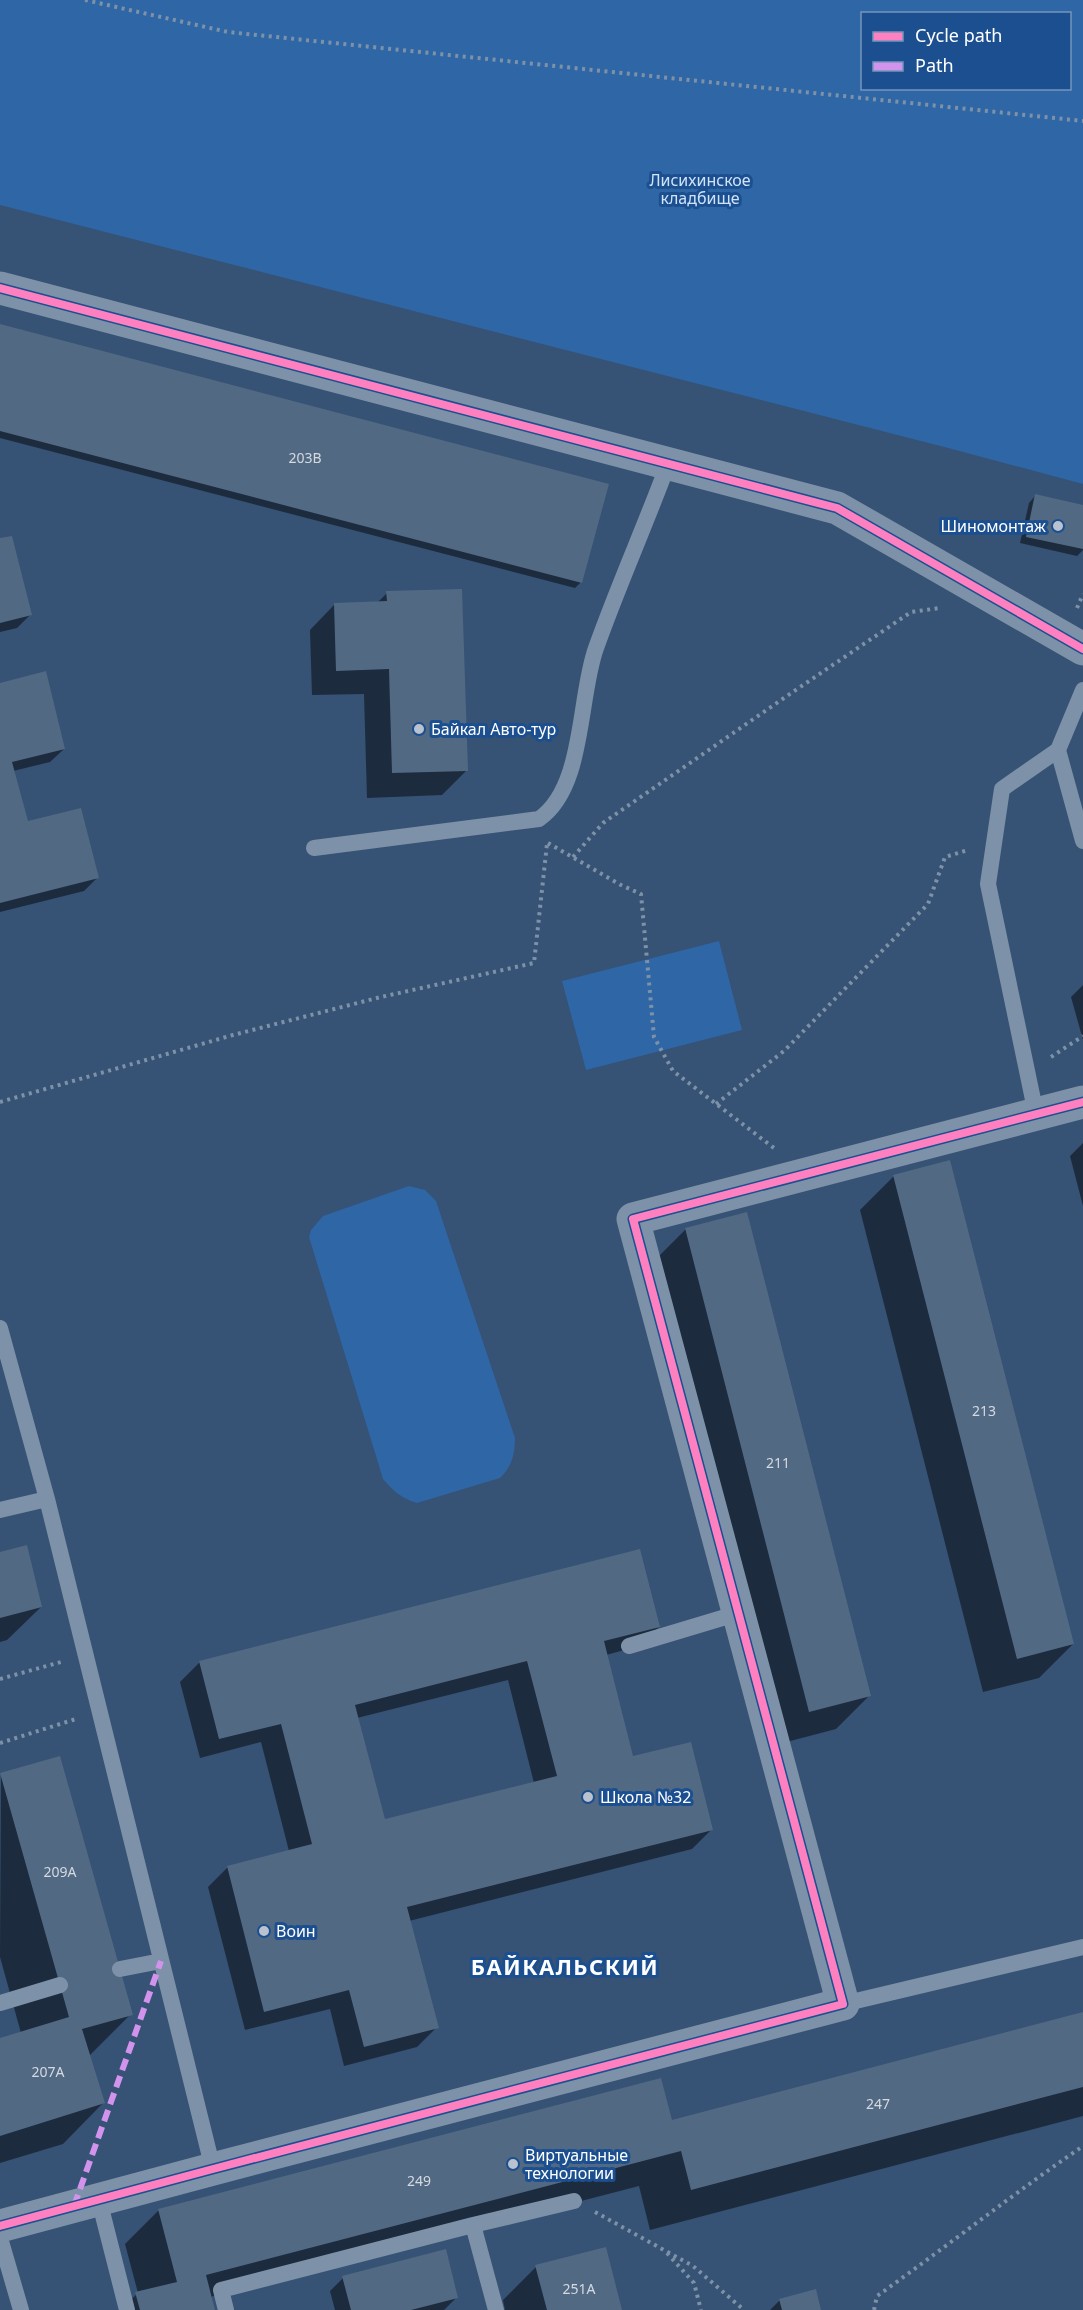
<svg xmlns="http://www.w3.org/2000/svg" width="1083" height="2310" viewBox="0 0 1083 2310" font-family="'Noto Sans',sans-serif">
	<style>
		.green { fill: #2f66a5; fill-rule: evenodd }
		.shadow { fill: #0007; fill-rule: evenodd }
		.building { fill: #526984; fill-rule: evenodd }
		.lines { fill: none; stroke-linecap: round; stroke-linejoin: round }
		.path { stroke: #7d92a8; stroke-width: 4; stroke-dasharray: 3 4.5; stroke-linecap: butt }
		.service { stroke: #7d92a8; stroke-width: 16 }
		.minor { stroke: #7d92a8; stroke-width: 33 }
		.quiet { stroke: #d193ec; stroke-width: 6; stroke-dasharray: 12 6; stroke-linecap: butt }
		.cycleway-casing { stroke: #1b4f8f; stroke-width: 11 }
		.cycleway { stroke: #ff80c0; stroke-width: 8 }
		.poi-dot { fill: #b9c2ce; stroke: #1b4f8f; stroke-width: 2 }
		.labels { text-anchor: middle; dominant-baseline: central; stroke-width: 6; stroke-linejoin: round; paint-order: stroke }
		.number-label { font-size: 14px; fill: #d4dae0 }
		.park-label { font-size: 16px; fill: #cfe3fa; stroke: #1b4f8f }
		.poi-label { font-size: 16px; fill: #fff; stroke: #1b4f8f; text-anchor: start }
		.district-label { font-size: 22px; font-weight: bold; letter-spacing: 1.5px; fill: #fff; stroke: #1b4f8f }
	</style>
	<rect width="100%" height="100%" fill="#365274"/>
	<path class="green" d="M 0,0 L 1083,0 L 1083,484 L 952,449 L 0,205 ZM 862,14 L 1070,14 L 1070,88 L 862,88 Z
		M 719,941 L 742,1030 L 586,1070 L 562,981 Z
		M 409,1186 L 425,1190 L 436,1201 L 515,1438 C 515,1454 512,1467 500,1478 L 417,1503 C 402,1499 392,1490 383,1479 L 309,1237 L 311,1230 L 323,1216 Z"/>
	<path class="shadow" d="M 0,326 L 581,582 L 575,588 L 0,438 Z
		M 1035,496 L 1083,507 L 1083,550 L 1077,556 L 1020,543 L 1029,503 Z
		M 0,540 L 30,615 L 17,628 L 0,632 Z
		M 387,593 L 467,770 L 442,795 L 367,798 L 364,694 L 312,695 L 310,630 L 335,604 L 377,603 Z
		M 0,684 L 64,749 L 50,762 L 13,771 L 27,823 L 97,878 L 84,891 L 0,912 Z
		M 1083,985 L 1083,1040 L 1071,997 Z
		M 1083,1143 L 1083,1206 L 1070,1156 Z
		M 894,1176 L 1073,1644 L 1039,1678 L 983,1692 L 860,1210 Z
		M 686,1229 L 869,1696 L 836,1729 L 775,1745 L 652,1263 Z
		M 0,1554 L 41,1607 L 7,1640 L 0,1642 Z
		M 659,1627 L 639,1646 L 606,1655 L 632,1758 L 712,1829 L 692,1849 L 409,1921 L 437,2027 L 417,2047 L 344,2066 L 330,2009 L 245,2030 L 208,1887 L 228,1867 L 289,1851 L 261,1742 L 200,1758 L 180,1682 L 200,1662 ZM 508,1680 L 534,1783 L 384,1821 L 357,1718 Z
		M 1,1774 L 131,2014 L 89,2056 L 103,2103 L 63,2144 L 0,2163 L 0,2040 L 21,2033 L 0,1957 Z
		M 1083,2013 L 1083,2116 L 650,2230 L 639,2186 L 210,2297 L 214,2310 L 120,2310 L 138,2293 L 125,2244 L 159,2210 L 671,2123 Z
		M 536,2267 L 621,2310 L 505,2310 L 503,2300 Z
		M 343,2278 L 457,2297 L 444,2310 L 335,2310 L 330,2291 Z
		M 780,2300 L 820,2310 L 770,2310 Z"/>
	<path class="building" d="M 0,324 L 609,484 L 582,583 L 0,431 Z
		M 1035,494 L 1083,505 L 1083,549 L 1026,537 Z
		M 12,536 L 32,615 L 0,623 L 0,538 Z
		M 462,589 L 468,771 L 392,773 L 389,669 L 336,671 L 334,603 L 387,601 L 386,591 Z
		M 46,671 L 65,749 L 12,762 L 28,821 L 81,808 L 99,878 L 0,903 L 0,683 Z
		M 950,1160 L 1074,1644 L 1017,1659 L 893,1175 Z
		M 747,1212 L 871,1696 L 809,1712 L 685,1228 Z
		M 27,1545 L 42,1607 L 0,1618 L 0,1552 Z
		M 640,1549 L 660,1627 L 604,1641 L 633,1756 L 691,1742 L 713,1830 L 407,1907 L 439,2028 L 364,2047 L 349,1990 L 264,2012 L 227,1866 L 312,1844 L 281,1724 L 219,1739 L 199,1661 ZM 527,1661 L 557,1776 L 385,1819 L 355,1705 Z
		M 60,1756 L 133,2015 L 82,2029 L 105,2103 L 0,2136 L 0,2038 L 69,2017 L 0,1773 Z
		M 1083,2012 L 1083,2087 L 691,2190 L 681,2151 L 206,2275 L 215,2310 L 140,2310 L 135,2292 L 177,2282 L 158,2209 L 661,2078 L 672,2120 Z
		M 606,2247 L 622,2310 L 547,2310 L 535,2265 Z
		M 446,2249 L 458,2298 L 411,2310 L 351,2310 L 342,2276 Z
		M 816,2289 L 821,2310 L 782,2310 L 779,2299 Z"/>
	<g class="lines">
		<path class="path" d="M 85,0 L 228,32 L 1083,121
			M 1077,608 L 1083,594
			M 548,843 L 621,885 L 641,894 L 654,1037 L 673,1071 L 774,1148
			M 573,857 L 603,823 L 784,698 L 911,612 L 940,608
			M 1051,1057 L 1083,1036
			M 0,1102 L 233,1035 L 381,997 L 534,963 L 547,844
			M 716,1104 L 784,1051 L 928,904 L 945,857 L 968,850
			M 0,1679 L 61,1662
			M 0,1743 L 76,1719
			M 595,2212 L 693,2266 L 744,2310
			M 667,2253 L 694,2283 L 701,2310
			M 874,2310 L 877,2296 C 946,2247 1013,2194 1083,2146"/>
		<path class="service" d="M 1083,690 L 1058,750 L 1083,841
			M 314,848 L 539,819 C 585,787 578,698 596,648 C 618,586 645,526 668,464
			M 1036,1114 L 988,884 L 1002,789 L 1058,750
			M 0,1328 L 47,1499 L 213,2169
			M 0,1510 L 47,1499
			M 629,1646 L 739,1613
			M 120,1969 L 161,1961
			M 0,2003 L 60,1985
			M 843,2004 L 1083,1947
			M 99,2200 L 127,2310
			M 473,2225 L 574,2201
			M 0,2238 L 21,2310
			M 226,2310 L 221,2290 L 473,2225 L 496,2310"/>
		<path class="minor" d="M 0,288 L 837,508 L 1083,649
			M 0,2226 L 213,2169 L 843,2004 L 633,1219 L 1083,1102"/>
		<path class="quiet" d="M 74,2206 L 161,1961"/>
		<g class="cycleway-casing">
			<path id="cycleway" d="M 0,288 L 837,508 L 1083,649
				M 0,2226 L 213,2169 L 843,2004 L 633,1219 L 1083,1102"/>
		</g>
		<use href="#cycleway" class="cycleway"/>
	</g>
	<g class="poi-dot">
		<circle cx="1058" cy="526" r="6"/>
		<circle cx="419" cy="729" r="6"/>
		<circle cx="588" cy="1797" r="6"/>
		<circle cx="264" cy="1931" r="6"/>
		<circle cx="513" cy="2164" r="6"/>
	</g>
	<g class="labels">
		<g class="number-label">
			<text x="305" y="457">203В</text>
			<text x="984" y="1410">213</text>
			<text x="778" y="1462">211</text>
			<text x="60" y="1871">209А</text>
			<text x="48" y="2071">207А</text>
			<text x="878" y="2103">247</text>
			<text x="419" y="2180">249</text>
			<text x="579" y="2288">251А</text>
		</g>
		<g class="park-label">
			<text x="700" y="180">Лисихинское<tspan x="700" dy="18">кладбище</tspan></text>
		</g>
		<g class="poi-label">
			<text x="1046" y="526" text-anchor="end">Шиномонтаж</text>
			<text x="431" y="729">Байкал Авто-тур</text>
			<text x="600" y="1797">Школа №32</text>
			<text x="276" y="1931">Воин</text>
			<text x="525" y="2155">Виртуальные<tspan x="525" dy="18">технологии</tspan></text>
		</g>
		<g class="district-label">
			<text x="565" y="1966">БАЙКАЛЬСКИЙ</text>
		</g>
	</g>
	<rect x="861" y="12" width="210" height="78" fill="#1b4f8f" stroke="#7695bc" stroke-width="1.5"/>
	<rect x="873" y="32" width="30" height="9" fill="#ff80c0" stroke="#7695bc" stroke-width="1.5"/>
	<text x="915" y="42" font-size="18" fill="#ffffff">Cycle path</text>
	<rect x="873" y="62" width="30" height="9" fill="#d193ec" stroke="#7695bc" stroke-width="1.5"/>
	<text x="915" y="72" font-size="18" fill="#ffffff">Path</text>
</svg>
